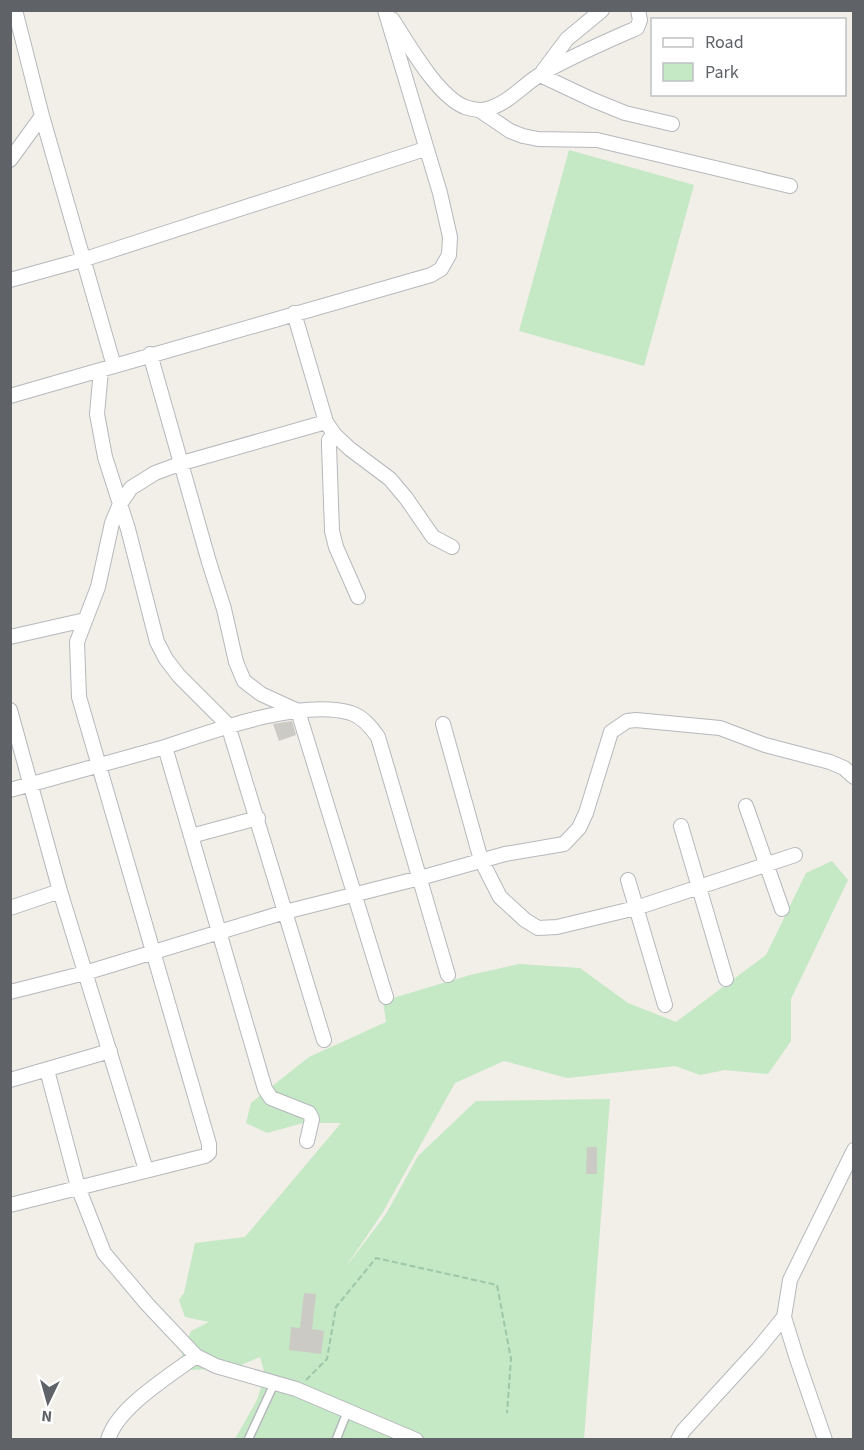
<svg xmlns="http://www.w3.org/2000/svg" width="864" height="1450" viewBox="0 0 864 1450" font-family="'Source Sans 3',sans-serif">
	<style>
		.green { fill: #c5e8c5 }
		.building { fill: #cccac5 }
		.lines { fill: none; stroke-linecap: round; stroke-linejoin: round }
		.lane-casing { stroke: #b5b8bc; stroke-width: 10 }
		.street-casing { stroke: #b5b8bc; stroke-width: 16 }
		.path { stroke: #9cc7a9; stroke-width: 2; stroke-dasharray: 6 3; stroke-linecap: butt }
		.lane { stroke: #fff; stroke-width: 7 }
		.street { stroke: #fff; stroke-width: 14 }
	</style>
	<rect width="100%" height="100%" fill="#f1efe8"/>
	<path class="green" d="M 569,150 L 694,185 L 644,366 L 519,331 Z
		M 832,861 L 848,880 L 791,999 L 791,1041 L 768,1074 L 725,1070 L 700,1075 L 675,1066 L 567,1078 L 504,1061 L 455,1083 L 383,1212 L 345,1268 L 386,1214 L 418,1156 L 476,1101 L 610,1099 L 584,1439 L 235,1439 L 257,1400 L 265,1375 L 260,1357 L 234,1368 L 190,1370 L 182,1355 L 191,1331 L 209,1322 L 185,1317 L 179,1300 L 184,1293 L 195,1243 L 245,1237 L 341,1123 L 303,1123 L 267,1133 L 246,1123 L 251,1103 L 309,1057 L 386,1022 L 383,1001 L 470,975 L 519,964 L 580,968 L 628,1003 L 676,1022 L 766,955 L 806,873 Z"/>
	<path class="building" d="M 292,721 L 296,735 L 279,741 L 273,724 Z
		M 587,1147 L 597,1147 L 597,1174 L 586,1174 Z
		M 304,1293 L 316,1294 L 312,1329 L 324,1331 L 321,1354 L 289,1350 L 291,1327 L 300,1328 Z"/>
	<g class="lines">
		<g class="lane-casing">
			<path id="lane" d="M 248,1440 L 274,1384
				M 336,1440 L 348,1410"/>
		</g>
		<g class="street-casing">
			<path id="street" d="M 15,10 L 42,116 L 114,366
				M 392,19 C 408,43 437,96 465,107 C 471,109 480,111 487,109 C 508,104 524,84 541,74 C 572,56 605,42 637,28 L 640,20 L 638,10
				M 543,71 L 567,39 L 602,10
				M 540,75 L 593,100 L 625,113 L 672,124
				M 479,110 L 510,131 L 523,136 L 538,139 L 597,140 L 790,186
				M 10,160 L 42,116
				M 10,280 L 82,260 L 425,149
				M 294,313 L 326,422 L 334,434 L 350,449 L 390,479 L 406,498 L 433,537 L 452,547
				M 150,354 L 209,562 L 224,609 L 236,662 L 244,681 L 261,694 L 298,711 L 386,997
				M 101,370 L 97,414 L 105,457 L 128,529 L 157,642 L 166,659 L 179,676 L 228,725 L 324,1040
				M 10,396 L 431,275 L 441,269 L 449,255 L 450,237 L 440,193 L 385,10
				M 334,434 L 329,440 L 329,445 L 332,531 L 336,547 L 358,597
				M 10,637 L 85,620
				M 10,710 L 60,891 L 146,1170
				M 443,724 L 481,860 L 500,897 L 525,920 L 538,928 L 557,927 L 636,908 L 795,855
				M 165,747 C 213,731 301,698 351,713 C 363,717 371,727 378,737 L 448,975
				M 10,790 L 165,747 L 265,1089 L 271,1098 L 309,1113 L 312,1119 L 307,1141
				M 746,806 L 782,909
				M 681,826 L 726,979
				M 191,836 L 258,818
				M 628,880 L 665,1005
				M 10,908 L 60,891
				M 10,992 L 85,973 L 285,912 L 420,878 L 505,854 L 564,844 L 579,828 L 586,813 L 611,732 L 627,721 L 636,720 L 720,728 L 765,745 L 830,762 L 844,768 L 854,777
				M 47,1070 L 78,1187 L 104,1253 L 147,1304 L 196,1356 L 216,1366 L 296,1389 L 416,1440
				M 10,1080 L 110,1051
				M 10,1205 L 205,1156 L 209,1153 L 209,1144 L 79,697 L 77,642 L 98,587 L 112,523 L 120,504 L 131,488 L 155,473 L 182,463 L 326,422
				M 108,1440 C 117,1407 170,1376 196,1356
				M 678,1440 L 683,1431 L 758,1349 L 784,1317
				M 825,1440 L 797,1359 L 784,1317 L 790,1280 L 854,1150"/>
		</g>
		<path class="path" d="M 306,1380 L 327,1359 L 336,1307 L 376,1258 L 497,1285 L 511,1359 L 507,1413"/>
		<use href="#lane" class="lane"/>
		<use href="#street" class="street"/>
	</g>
	<rect width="864" height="1450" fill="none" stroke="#5f6368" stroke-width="24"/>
	<rect x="651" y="18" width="195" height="78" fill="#ffffff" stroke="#bfc1c3" stroke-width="1.5"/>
	<rect x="663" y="38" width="30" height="9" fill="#ffffff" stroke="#bfc1c3" stroke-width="1.5"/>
	<text x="705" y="48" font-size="18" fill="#5f6368">Road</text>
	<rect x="663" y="63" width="30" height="18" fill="#c5e8c5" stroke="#bfc1c3" stroke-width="1.5"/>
	<text x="705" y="78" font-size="18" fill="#5f6368">Park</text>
	<g transform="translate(48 1402) rotate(185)" stroke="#ffffff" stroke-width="4.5" paint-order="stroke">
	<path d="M0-4.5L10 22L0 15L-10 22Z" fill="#5f6368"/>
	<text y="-9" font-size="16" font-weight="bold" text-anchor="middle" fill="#5f6368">N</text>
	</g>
</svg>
